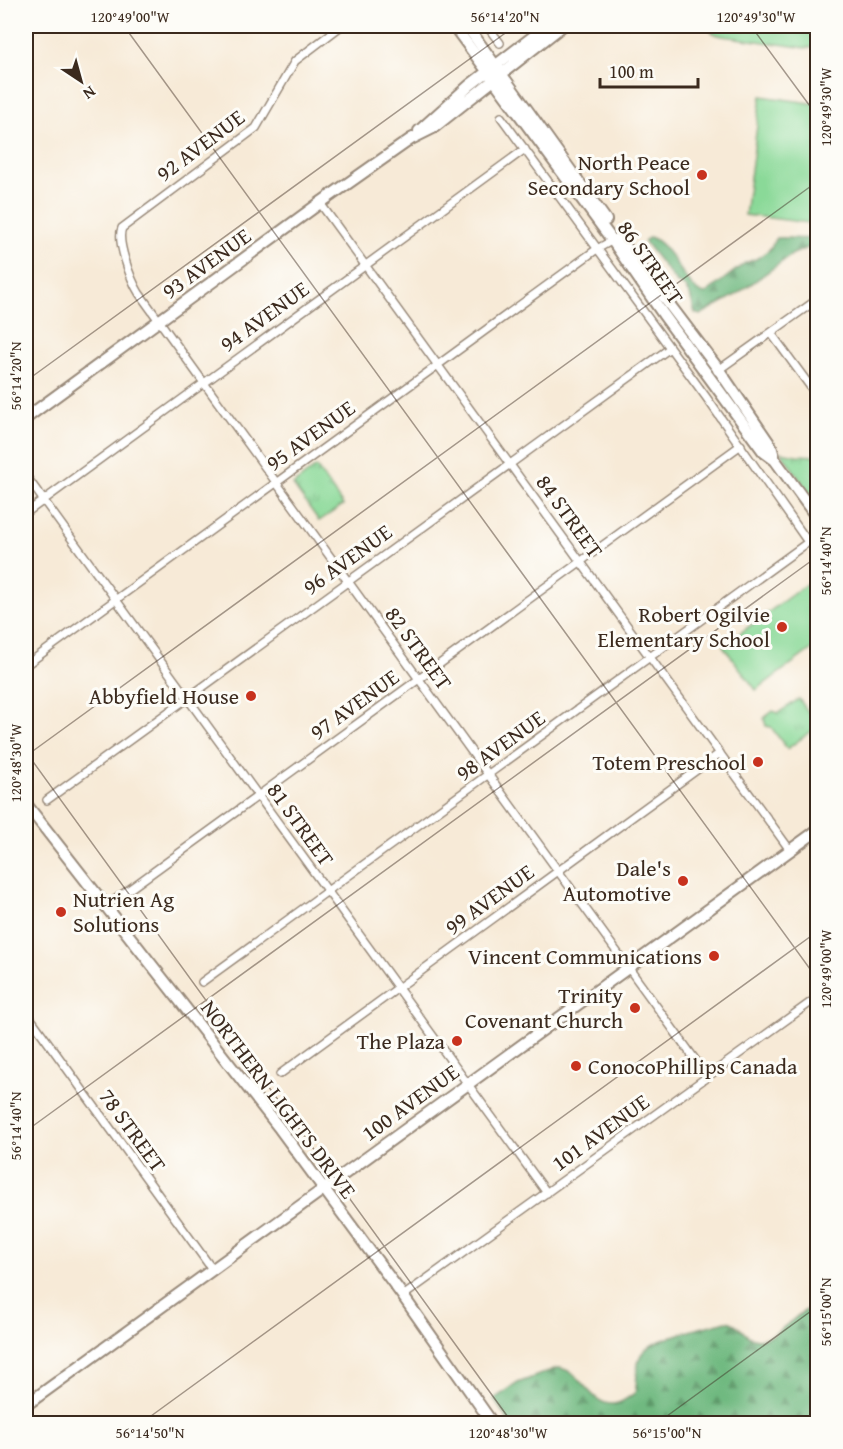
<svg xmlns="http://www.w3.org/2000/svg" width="843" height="1449" viewBox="0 0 843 1449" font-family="'Gentium Book Plus',serif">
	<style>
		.grass { fill: #8ad998; stroke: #62825b; stroke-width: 1.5 }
		.forest { fill: url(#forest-firs); stroke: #55724f; stroke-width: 1.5 }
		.park { fill: url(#park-tufts); stroke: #62825b; stroke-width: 1.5 }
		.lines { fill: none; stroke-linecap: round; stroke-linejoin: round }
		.minor-casing { stroke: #998a7a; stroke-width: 10 }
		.secondary-casing { stroke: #998a7a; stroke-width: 14 }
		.minor { stroke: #fff; stroke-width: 7 }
		.secondary { stroke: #fff; stroke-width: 10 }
		.ticks { fill: none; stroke: #3b2a1e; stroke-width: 1.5; stroke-opacity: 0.45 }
		.poi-dot { fill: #c8321e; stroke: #fdfcf7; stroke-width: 2 }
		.labels { text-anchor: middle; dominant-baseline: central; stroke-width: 6; stroke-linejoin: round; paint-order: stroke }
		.street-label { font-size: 22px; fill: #3b2a1e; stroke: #fdfcf7 }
		.poi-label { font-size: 22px; fill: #3b2a1e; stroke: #fdfcf7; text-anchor: end }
		.neatline { fill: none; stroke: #3b2a1e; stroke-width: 2 }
		.ticks-label { font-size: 15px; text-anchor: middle; fill: #3b2a1e }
	</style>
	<defs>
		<pattern id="forest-firs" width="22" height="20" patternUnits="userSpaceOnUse" patternTransform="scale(1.5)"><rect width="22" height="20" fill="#6fb980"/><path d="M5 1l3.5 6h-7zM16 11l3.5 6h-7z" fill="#5c9768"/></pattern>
		<pattern id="park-tufts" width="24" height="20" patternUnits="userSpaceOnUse" patternTransform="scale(1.5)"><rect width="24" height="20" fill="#8ad998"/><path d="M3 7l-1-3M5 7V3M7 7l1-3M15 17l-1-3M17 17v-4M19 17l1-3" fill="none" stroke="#78ba83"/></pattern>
	</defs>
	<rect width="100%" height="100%" fill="#fdfcf7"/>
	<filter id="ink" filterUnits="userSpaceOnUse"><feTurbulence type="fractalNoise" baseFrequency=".0167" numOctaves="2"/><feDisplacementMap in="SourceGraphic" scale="12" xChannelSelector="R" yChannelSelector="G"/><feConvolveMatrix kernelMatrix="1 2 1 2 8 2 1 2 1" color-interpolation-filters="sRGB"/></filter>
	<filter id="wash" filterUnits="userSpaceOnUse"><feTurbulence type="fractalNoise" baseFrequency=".008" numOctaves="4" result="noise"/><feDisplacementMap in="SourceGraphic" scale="24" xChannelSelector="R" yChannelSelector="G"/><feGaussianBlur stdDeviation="1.35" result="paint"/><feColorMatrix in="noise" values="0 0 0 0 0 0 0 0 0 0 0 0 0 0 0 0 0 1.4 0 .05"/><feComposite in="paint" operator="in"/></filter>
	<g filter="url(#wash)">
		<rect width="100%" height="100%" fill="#f7ead7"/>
		<path class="grass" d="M 704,26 L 817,26 L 817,47 L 806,48 L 722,36 L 715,34 Z
			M 761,96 L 817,104 L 817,157 L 809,223 L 745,215 Z
			M 817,576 L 817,645 L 756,690 L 723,646 Z"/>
		<path class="forest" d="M 817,229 L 817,244 L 793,254 L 734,296 L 700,315 L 695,313 L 690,295 L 685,287 L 676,282 L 644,241 L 650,237 C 674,246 686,292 705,294 L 745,263 L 756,259 L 769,250 L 777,238 C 790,237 801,240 813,238 Z
			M 810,1308 L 815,1309 L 817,1312 L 817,1423 L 510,1423 L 494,1399 L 518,1383 L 557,1368 C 583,1368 590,1411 618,1403 C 623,1402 630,1396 635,1393 C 638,1381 635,1361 643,1352 C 656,1337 706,1327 726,1321 C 738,1322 741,1332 750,1337 C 771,1347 793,1315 810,1308 Z"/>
		<path class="park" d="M 781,452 L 796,455 L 817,456 L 817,505 Z
			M 316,467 L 343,505 L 319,521 L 293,485 Z
			M 799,699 L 817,724 L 817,727 L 787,749 L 771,727 L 766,726 L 764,718 L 773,711 L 778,713 Z"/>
	</g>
	<g filter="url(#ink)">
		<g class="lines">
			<g class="minor-casing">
				<path id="minor" d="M 341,26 L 295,61 L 256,128 L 122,228 C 116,241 131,280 139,293 L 204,383 L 707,1076
					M 487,26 L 500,43
					M 501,117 L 706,397 L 808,542
					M 320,203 L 790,850
					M 771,333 L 818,397
					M 717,371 L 818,299
					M 26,476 L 547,1193
					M 26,513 L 525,149
					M 26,665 L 597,249 L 613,240
					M 47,800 L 670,348
					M 105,907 L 741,445
					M 202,982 L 818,535
					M 26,1012 L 212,1269
					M 280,1074 L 720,753
					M 403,1296 L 818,997
					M 26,1419 L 29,1424"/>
			</g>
			<g class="secondary-casing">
				<path id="secondary" d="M 454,26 L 612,240 L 663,314 L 764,452 L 775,460 L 818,519
					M 467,26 L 606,220
					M 419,131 L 470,85 L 547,26
					M 619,238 L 719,370 L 771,446 L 775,460
					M 26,418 L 320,203 L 411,139 L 433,128 L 562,26
					M 26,804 L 280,1129 L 403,1296 L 493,1424
					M 26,1405 L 818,830"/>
			</g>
			<use href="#minor" class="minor"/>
			<use href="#secondary" class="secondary"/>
		</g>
	</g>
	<path class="ticks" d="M 124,26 L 818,980M 751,26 L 818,117M 26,381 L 515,26M 26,752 L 513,1424M 26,756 L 818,181M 26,1131 L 818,556M 140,1424 L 818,931M 656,1424 L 818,1306"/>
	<g class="poi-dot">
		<circle cx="702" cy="175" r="6"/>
		<circle cx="782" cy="627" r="6"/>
		<circle cx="251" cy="696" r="6"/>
		<circle cx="758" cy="762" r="6"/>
		<circle cx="683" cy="881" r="6"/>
		<circle cx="61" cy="912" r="6"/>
		<circle cx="714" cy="956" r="6"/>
		<circle cx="635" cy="1008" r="6"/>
		<circle cx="457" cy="1041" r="6"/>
		<circle cx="576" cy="1066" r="6"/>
	</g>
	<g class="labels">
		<g class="street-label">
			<text transform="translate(200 145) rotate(-37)">92 AVENUE</text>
			<text transform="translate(651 262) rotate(55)">86 STREET</text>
			<text transform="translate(206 263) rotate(-36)">93 AVENUE</text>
			<text transform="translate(264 316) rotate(-36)">94 AVENUE</text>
			<text transform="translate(310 435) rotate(-36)">95 AVENUE</text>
			<text transform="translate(570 516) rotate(54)">84 STREET</text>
			<text transform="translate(347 559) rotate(-36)">96 AVENUE</text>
			<text transform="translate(419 648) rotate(54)">82 STREET</text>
			<text transform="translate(354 704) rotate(-36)">97 AVENUE</text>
			<text transform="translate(500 745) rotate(-36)">98 AVENUE</text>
			<text transform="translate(301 824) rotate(54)">81 STREET</text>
			<text transform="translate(489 899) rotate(-36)">99 AVENUE</text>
			<text transform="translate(279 1099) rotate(53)">NORTHERN LIGHTS DRIVE</text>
			<text transform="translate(410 1102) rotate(-36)">100 AVENUE</text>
			<text transform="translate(133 1130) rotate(54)">78 STREET</text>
			<text transform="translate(600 1132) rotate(-36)">101 AVENUE</text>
		</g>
		<g class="poi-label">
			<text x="690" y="162">North Peace<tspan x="690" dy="25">Secondary School</tspan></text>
			<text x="770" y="614">Robert Ogilvie<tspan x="770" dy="25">Elementary School</tspan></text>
			<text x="239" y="696">Abbyfield House</text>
			<text x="746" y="762">Totem Preschool</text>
			<text x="671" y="868">Dale's<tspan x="671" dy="25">Automotive</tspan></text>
			<text x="73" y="899" text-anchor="start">Nutrien Ag<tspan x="73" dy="25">Solutions</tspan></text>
			<text x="702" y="956">Vincent Communications</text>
			<text x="623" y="995">Trinity<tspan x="623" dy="25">Covenant Church</tspan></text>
			<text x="445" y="1041">The Plaza</text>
			<text x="588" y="1066" text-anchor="start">ConocoPhillips Canada</text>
		</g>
	</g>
	<rect width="843" height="1449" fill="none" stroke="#fdfcf7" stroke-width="66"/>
	<g transform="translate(81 81) rotate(144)" stroke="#fdfcf7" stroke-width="4.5" paint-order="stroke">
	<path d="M0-4.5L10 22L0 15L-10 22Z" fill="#3b2a1e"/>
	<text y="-9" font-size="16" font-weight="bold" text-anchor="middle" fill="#3b2a1e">N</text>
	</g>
	<path d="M600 78v9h98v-9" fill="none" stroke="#3b2a1e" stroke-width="3"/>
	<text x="609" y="78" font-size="18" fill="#3b2a1e" stroke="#fdfcf7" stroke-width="4.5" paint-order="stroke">100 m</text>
	<rect x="33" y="33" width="777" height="1383" class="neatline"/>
	<g class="ticks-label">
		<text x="130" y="22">120°49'00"W</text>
		<text x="505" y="22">56°14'20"N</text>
		<text x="756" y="22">120°49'30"W</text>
		<text transform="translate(826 107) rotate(-90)" y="5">120°49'30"W</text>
		<text transform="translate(16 376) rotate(-90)" y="5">56°14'20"N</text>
		<text transform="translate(826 561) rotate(-90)" y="5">56°14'40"N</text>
		<text transform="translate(16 763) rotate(-90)" y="5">120°48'30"W</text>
		<text transform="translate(826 969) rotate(-90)" y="5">120°49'00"W</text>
		<text transform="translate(16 1126) rotate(-90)" y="5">56°14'40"N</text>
		<text transform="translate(826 1312) rotate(-90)" y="5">56°15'00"N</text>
		<text x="150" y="1438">56°14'50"N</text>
		<text x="508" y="1438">120°48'30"W</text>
		<text x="667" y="1438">56°15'00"N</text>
	</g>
</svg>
